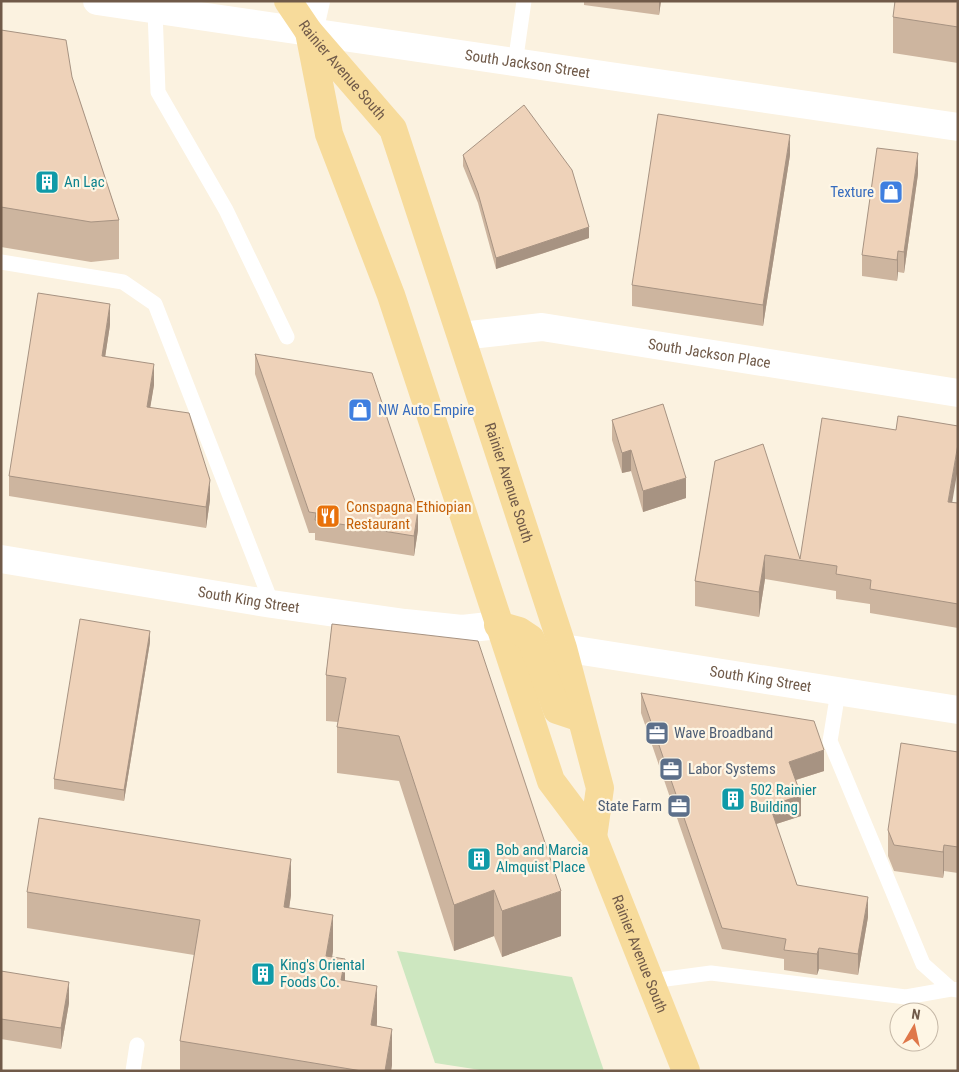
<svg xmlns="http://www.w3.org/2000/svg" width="959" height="1072" viewBox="0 0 959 1072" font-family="'Roboto Condensed',sans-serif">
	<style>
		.green { fill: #cde7c0 }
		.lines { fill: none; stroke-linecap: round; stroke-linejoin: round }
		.service { stroke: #fff; stroke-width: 15 }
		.minor { stroke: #fff; stroke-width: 28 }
		.tertiary { stroke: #fff; stroke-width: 28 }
		.secondary { stroke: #fff; stroke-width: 28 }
		.primary { stroke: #f7db9b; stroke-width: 28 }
		.tram { stroke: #b5a0c2; stroke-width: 1 }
		.wall { fill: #cdb59f }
		.shaded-wall { fill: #a79382 }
		.building { fill: #eed2b9; stroke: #a79382 }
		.labels { text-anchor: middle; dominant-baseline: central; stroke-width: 4.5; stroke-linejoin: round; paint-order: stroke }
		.street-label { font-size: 15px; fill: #705a49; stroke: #fef6e5 }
		.culture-label { font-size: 15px; fill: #0d838f; stroke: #fef6e5; text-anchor: start }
		.shop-label { font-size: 15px; fill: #366cbe; stroke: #fef6e5; text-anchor: end }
		.food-label { font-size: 15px; fill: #c56008; stroke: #fef6e5; text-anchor: start }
		.service-label { font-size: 15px; fill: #4e5e75; stroke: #fef6e5; text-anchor: start }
	</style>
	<rect width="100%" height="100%" fill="#fbf2e0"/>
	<path class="green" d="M 397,951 L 572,977 L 604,1071 L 487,1071 L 435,1063 Z"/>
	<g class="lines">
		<path class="service" d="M 155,10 L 158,92 L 226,210 L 287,337
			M 515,64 L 524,1
			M 1,262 L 123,282 L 155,304 L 272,604
			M 838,692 L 830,741 L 923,964 L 951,989 L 958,990
			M 651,981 L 711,973 L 906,997 L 951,989
			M 133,1071 L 137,1045"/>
		<g class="minor">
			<path id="s1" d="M 461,336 L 542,327 L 958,393"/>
			<path id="s2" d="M 1,559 L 272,604 L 405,623 L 462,629 L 498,625"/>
			<path id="s3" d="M 563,648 L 958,710"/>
		</g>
		<path class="tertiary" d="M 309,32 L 316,1"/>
		<path class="secondary" id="s4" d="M 97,1 L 958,127"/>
		<g class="primary">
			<path id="s5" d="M 288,1 L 309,32 L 393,129 L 563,648 L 600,788 L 593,837"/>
			<path id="s6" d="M 309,32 L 329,134 L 391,295 L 551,781 L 593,837 L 686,1071"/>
			<path d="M 498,625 L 519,631 L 531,639 L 557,710 L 581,718"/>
		</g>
		<path class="tram" d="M 179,1 L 194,1"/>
	</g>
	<path class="wall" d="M 584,1 L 661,1 L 659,15 L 584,5 Z
		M 958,1 L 958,63 L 893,53 L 893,17 Z
		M 1,30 L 72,77 L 119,220 L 119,259 L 91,262 L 1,247 Z
		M 463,155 L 589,238 L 496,269 L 478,203 L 463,166 Z
		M 790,155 L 763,326 L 632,306 L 632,285 Z
		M 918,174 L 904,273 L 898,272 L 897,281 L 862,276 L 862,255 Z
		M 110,325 L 105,357 L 154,385 L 150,407 L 210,500 L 206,528 L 9,496 L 9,476 Z
		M 255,354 L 418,530 L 414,556 L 315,540 L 315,533 L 309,533 L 255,374 Z
		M 612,420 L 686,498 L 643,512 L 631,471 L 622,473 L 612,440 Z
		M 715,461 L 800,559 L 952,503 L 958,503 L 958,628 L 870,613 L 870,604 L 836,599 L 836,591 L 765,579 L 759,617 L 695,606 L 695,581 Z
		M 332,624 L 561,936 L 502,957 L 494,936 L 454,951 L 399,781 L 337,773 L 337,727 L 338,722 L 326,721 L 326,675 Z
		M 150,642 L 124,801 L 54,789 L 54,779 Z
		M 641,693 L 824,771 L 796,780 L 801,816 L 776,824 L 797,885 L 868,917 L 858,975 L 819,969 L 817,975 L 784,970 L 784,959 L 722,949 L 641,713 Z
		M 958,752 L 958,873 L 944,871 L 943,878 L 894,871 L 888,856 L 888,830 Z
		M 27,892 L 291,895 L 289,908 L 333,951 L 332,957 L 345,981 L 377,1022 L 377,1026 L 392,1065 L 391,1071 L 180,1071 L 180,1041 L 194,955 L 27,928 Z
		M 1,971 L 69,1003 L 61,1049 L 1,1039 Z"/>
	<path class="shaded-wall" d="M 659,1 L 661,1 L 659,15 Z
		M 790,135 L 790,155 L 763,326 L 763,305 Z
		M 918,153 L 918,174 L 904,273 L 904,252 Z
		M 589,227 L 589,238 L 496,269 L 496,258 Z
		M 898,251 L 898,272 L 897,281 L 897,260 Z
		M 110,304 L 110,325 L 102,377 L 102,356 Z
		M 154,364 L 154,385 L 147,427 L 147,407 Z
		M 958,444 L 958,468 L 948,527 L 948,502 Z
		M 631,450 L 631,471 L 622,473 L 622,453 Z
		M 686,478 L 686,498 L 643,512 L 643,491 Z
		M 210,480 L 210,500 L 206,528 L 206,507 Z
		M 418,510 L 418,530 L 414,556 L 414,536 Z
		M 765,555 L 765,579 L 759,617 L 759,592 Z
		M 150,631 L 150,642 L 124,801 L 124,790 Z
		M 824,750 L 824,771 L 789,782 L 789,762 Z
		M 801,795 L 801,816 L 770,826 L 770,806 Z
		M 944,845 L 944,871 L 943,878 L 943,852 Z
		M 291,859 L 291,895 L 284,943 L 284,907 Z
		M 494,890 L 494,936 L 454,951 L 454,905 Z
		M 561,891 L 561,936 L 502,957 L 502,911 Z
		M 868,897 L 868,917 L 858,975 L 858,954 Z
		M 333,915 L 333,951 L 326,992 L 326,956 Z
		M 819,948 L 819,969 L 817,975 L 817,954 Z
		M 345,959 L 345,995 L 341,980 Z
		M 69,982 L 69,1003 L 61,1049 L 61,1028 Z
		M 377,986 L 377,1022 L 371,1061 L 371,1025 Z
		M 392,1029 L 392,1065 L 391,1071 L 385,1071 Z"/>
	<path class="building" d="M 895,1 L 958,1 L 958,27 L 893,17 Z
		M 1,30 L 66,40 L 72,77 L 119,220 L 91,222 L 1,207 Z
		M 524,105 L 572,170 L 589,227 L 496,258 L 478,193 L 463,155 Z
		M 658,114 L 790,135 L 763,305 L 632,285 Z
		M 877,148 L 918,153 L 904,252 L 898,251 L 897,260 L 862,255 Z
		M 38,293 L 110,304 L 102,356 L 154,364 L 147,407 L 189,413 L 210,480 L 206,507 L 9,476 Z
		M 255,354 L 372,373 L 418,510 L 414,536 L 315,520 L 316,513 L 309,512 Z
		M 663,404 L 686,478 L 643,491 L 631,450 L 622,453 L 612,420 Z
		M 898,416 L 958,426 L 958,444 L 948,502 L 958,503 L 958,604 L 870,589 L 871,580 L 836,574 L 837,566 L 765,555 L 759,592 L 695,581 L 715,461 L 763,444 L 800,559 L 822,418 L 896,430 Z
		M 80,619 L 150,631 L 124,790 L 54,779 Z
		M 332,624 L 478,641 L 561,891 L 502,911 L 494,890 L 454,905 L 399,736 L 337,727 L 346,678 L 326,675 Z
		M 641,693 L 814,721 L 824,750 L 789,762 L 801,795 L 770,806 L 797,885 L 868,897 L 858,954 L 819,948 L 817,954 L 784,950 L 786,939 L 722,928 Z
		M 901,743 L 958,752 L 958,847 L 944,845 L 943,852 L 894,845 L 888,830 Z
		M 39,818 L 291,859 L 284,907 L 333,915 L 326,956 L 345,959 L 341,980 L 377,986 L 371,1025 L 392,1029 L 385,1071 L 362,1071 L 180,1041 L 200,920 L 27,892 Z
		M 1,971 L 69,982 L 61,1028 L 1,1019 Z"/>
	<defs>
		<g id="building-square" transform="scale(1.25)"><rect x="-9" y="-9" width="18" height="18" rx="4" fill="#0f9aa8" stroke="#fef6e5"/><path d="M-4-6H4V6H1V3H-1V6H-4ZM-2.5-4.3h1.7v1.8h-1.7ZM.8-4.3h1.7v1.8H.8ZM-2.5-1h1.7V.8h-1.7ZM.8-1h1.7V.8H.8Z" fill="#fff"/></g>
		<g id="shop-square" transform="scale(1.25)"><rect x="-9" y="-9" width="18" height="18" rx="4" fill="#3f7fe0" stroke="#fef6e5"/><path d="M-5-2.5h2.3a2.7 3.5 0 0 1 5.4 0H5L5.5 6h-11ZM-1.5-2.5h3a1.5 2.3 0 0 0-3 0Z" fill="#fff"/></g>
		<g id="restaurant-square" transform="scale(1.25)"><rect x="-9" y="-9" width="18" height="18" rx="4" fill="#e8710a" stroke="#fef6e5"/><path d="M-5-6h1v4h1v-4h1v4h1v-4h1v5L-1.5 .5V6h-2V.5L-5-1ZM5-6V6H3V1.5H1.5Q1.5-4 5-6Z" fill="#fff"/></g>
		<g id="office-square" transform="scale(1.25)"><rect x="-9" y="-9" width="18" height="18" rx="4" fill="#5c6f8a" stroke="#fef6e5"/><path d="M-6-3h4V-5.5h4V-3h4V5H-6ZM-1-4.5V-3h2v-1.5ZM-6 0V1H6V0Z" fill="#fff"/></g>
	</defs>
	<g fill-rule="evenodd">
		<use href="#building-square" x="47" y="182"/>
		<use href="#shop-square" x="891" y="192"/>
		<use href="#shop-square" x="360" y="410"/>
		<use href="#restaurant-square" x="328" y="516"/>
		<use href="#office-square" x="657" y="733"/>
		<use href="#office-square" x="671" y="769"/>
		<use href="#building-square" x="733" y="799"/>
		<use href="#office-square" x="679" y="806"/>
		<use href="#building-square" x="479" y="859"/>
		<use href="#building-square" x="263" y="974"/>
	</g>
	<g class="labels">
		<g class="street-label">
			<text stroke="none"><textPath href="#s4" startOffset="435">South Jackson Street</textPath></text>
			<text stroke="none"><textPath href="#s5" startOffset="88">Rainier Avenue South</textPath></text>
			<text stroke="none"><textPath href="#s1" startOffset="251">South Jackson Place</textPath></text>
			<text stroke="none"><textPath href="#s5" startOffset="538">Rainier Avenue South</textPath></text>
			<text stroke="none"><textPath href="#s2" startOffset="251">South King Street</textPath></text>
			<text stroke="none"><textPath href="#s3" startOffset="200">South King Street</textPath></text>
			<text stroke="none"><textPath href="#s6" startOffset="984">Rainier Avenue South</textPath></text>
		</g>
		<g class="culture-label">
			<text x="64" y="182">An Lạc</text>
			<text x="750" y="790">502 Rainier<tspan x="750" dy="17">Building</tspan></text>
			<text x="496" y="850">Bob and Marcia<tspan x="496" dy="17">Almquist Place</tspan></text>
			<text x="280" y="965">King's Oriental<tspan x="280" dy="17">Foods Co.</tspan></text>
		</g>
		<g class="shop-label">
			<text x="874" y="192">Texture</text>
			<text x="378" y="410" text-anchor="start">NW Auto Empire</text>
		</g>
		<g class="food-label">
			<text x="346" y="507">Conspagna Ethiopian<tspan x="346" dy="17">Restaurant</tspan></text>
		</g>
		<g class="service-label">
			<text x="674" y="733">Wave Broadband</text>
			<text x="688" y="769">Labor Systems</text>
			<text x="662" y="806" text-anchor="end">State Farm</text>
		</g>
	</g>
	<rect width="959" height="1072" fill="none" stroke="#705a49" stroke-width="5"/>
	<g transform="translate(914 1027) rotate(9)"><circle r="24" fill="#fef6e5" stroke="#c5b8a7"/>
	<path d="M0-4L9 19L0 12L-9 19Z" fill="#df774a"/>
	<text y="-8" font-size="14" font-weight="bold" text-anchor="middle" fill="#705a49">N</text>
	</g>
</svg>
